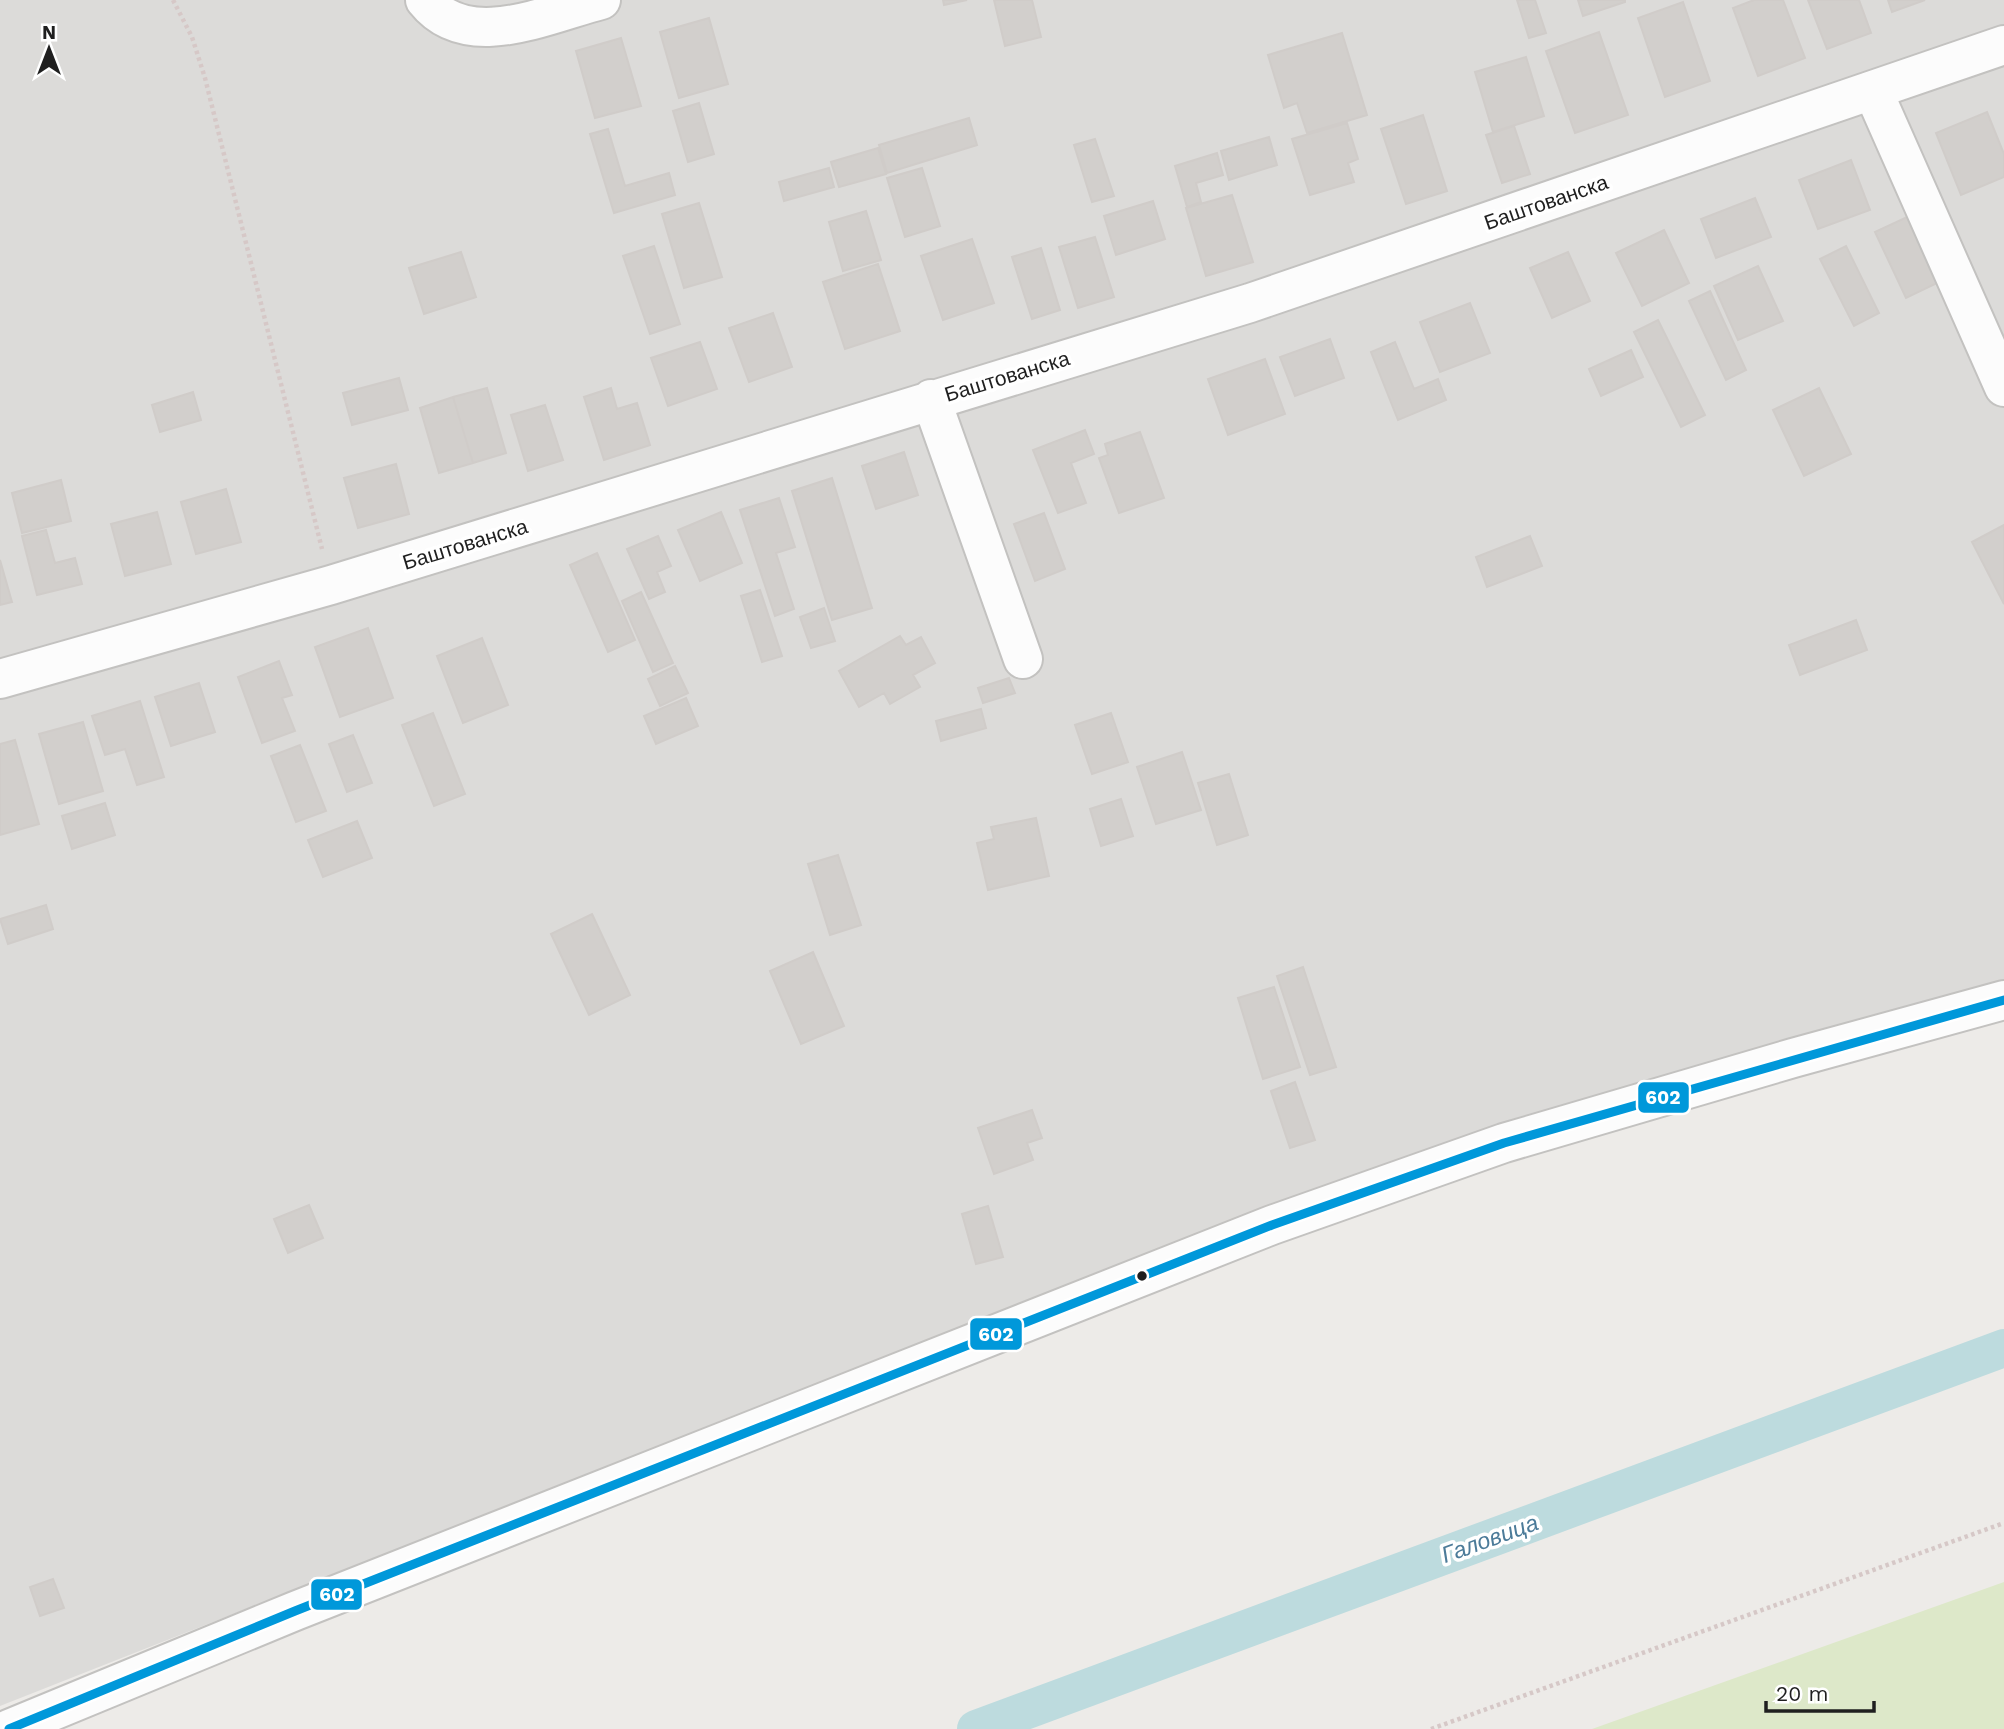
<svg xmlns="http://www.w3.org/2000/svg" width="2004" height="1729" viewBox="0 0 2004 1729" font-family="'Work Sans',sans-serif">
	<style>
		.residential { fill: #dcdbd9 }
		.grass { fill: #dde8c9 }
		.lines { fill: none; stroke-linecap: round; stroke-linejoin: round }
		.canal { stroke: #bddbde; stroke-width: 38 }
		.building { fill: #d2cfcc; stroke: #d0ccc9; stroke-width: 2 }
		.minor-casing { stroke: #c3c2c0; stroke-width: 42 }
		.path { stroke: #d6c8c7; stroke-width: 4.5; stroke-dasharray: 3.5 3.5; stroke-linecap: butt }
		.minor { stroke: #fcfcfc; stroke-width: 38 }
		.bus-1-casing { stroke: #fff; stroke-width: 14 }
		.bus-1 { stroke: #0098da; stroke-width: 9 }
		.bus-dot { fill: #1f1f1f; stroke: #fff; stroke-width: 2.5 }
		.labels { text-anchor: middle; dominant-baseline: central; stroke-width: 7; stroke-linejoin: round; paint-order: stroke }
		.street-label { font-size: 21px; fill: #1f1f1f; stroke: #fff }
		.water-label { font-size: 23px; font-style: italic; fill: #4c7b99; stroke: #fff }
		.line-badge { stroke: #fff; stroke-width: 2.5 }
		.badge-label { font-size: 19px; text-anchor: middle; font-weight: bold; fill: #fff }
	</style>
	<rect width="100%" height="100%" fill="#edebe8"/>
	<path class="residential" d="M 0,0 L 2004,0 L 2004,987 L 846,1372 L 0,1706 Z"/>
	<path class="grass" d="M 2004,1582 L 2004,1729 L 1592,1729 Z"/>
	<g class="lines">
		<path class="canal" d="M 976,1729 L 2004,1348"/>
	</g>
	<path class="building" d="M 943,0 L 967,0 L 944,5 Z
		M 994,0 L 1032,0 L 1041,37 L 1005,46 Z
		M 1517,0 L 1535,0 L 1546,33 L 1529,38 Z
		M 1578,0 L 1625,0 L 1625,2 L 1583,16 Z
		M 1754,0 L 1783,0 L 1805,58 L 1758,76 L 1733,8 Z
		M 1808,0 L 1859,0 L 1871,33 L 1827,49 Z
		M 1888,0 L 1925,0 L 1892,12 Z
		M 1683,2 L 1710,81 L 1665,97 L 1638,18 Z
		M 709,18 L 728,84 L 679,98 L 660,32 Z
		M 1599,32 L 1628,115 L 1575,133 L 1546,51 Z
		M 1342,33 L 1367,115 L 1307,133 L 1297,103 L 1284,108 L 1268,55 Z
		M 621,38 L 641,106 L 595,118 L 576,51 Z
		M 1526,57 L 1544,116 L 1493,132 L 1475,72 Z
		M 699,103 L 714,154 L 688,162 L 673,111 Z
		M 1987,112 L 2004,154 L 2004,177 L 1961,195 L 1936,133 Z
		M 1423,115 L 1447,191 L 1406,204 L 1381,129 Z
		M 969,118 L 977,145 L 887,173 L 879,145 Z
		M 1347,123 L 1358,159 L 1348,163 L 1354,182 L 1310,195 L 1292,139 Z
		M 1514,126 L 1530,174 L 1502,183 L 1486,135 Z
		M 608,129 L 625,186 L 669,173 L 675,195 L 614,213 L 590,134 Z
		M 1269,137 L 1277,165 L 1229,180 L 1221,151 Z
		M 1095,139 L 1114,196 L 1092,202 L 1074,145 Z
		M 878,148 L 886,174 L 839,187 L 831,162 Z
		M 1217,153 L 1223,175 L 1196,183 L 1201,202 L 1187,207 L 1175,166 Z
		M 1851,160 L 1870,210 L 1818,229 L 1799,180 Z
		M 829,168 L 834,187 L 784,201 L 779,182 Z
		M 922,168 L 940,226 L 905,237 L 887,178 Z
		M 1232,195 L 1253,262 L 1206,276 L 1186,208 Z
		M 1755,198 L 1771,237 L 1716,258 L 1701,219 Z
		M 1153,201 L 1165,239 L 1116,255 L 1104,216 Z
		M 699,203 L 722,277 L 684,288 L 662,214 Z
		M 866,211 L 881,260 L 843,271 L 829,222 Z
		M 1907,217 L 1937,283 L 1906,298 L 1875,232 Z
		M 1664,230 L 1689,283 L 1642,306 L 1616,253 Z
		M 1095,237 L 1114,297 L 1078,308 L 1059,247 Z
		M 972,239 L 994,303 L 943,320 L 921,256 Z
		M 654,246 L 680,324 L 650,334 L 623,256 Z
		M 1846,246 L 1879,313 L 1854,326 L 1820,259 Z
		M 1041,248 L 1060,310 L 1032,319 L 1012,257 Z
		M 461,252 L 476,297 L 424,314 L 409,268 Z
		M 1568,252 L 1590,301 L 1552,318 L 1530,268 Z
		M 878,264 L 900,331 L 845,349 L 823,282 Z
		M 1758,266 L 1783,321 L 1738,340 L 1714,286 Z
		M 1710,291 L 1746,370 L 1726,380 L 1689,301 Z
		M 1470,303 L 1490,353 L 1440,372 L 1420,322 Z
		M 773,313 L 792,367 L 749,382 L 729,328 Z
		M 1658,320 L 1705,415 L 1681,427 L 1634,332 Z
		M 1330,339 L 1344,378 L 1295,396 L 1280,357 Z
		M 700,342 L 717,389 L 668,406 L 651,358 Z
		M 1395,342 L 1414,389 L 1438,379 L 1446,400 L 1398,420 L 1371,352 Z
		M 1631,350 L 1643,377 L 1601,396 L 1589,369 Z
		M 1265,359 L 1285,414 L 1228,435 L 1208,379 Z
		M 399,378 L 408,410 L 352,425 L 343,393 Z
		M 487,388 L 506,453 L 473,463 L 453,397 Z
		M 611,388 L 617,409 L 637,403 L 650,445 L 604,460 L 584,397 Z
		M 1819,388 L 1851,454 L 1804,476 L 1773,410 Z
		M 193,392 L 201,420 L 160,432 L 152,405 Z
		M 453,397 L 473,463 L 439,473 L 420,408 Z
		M 545,405 L 563,460 L 528,471 L 511,415 Z
		M 1085,430 L 1094,454 L 1071,463 L 1086,503 L 1058,513 L 1033,450 Z
		M 1140,432 L 1164,498 L 1119,513 L 1099,458 L 1108,455 L 1105,444 Z
		M 904,452 L 918,495 L 876,509 L 862,466 Z
		M 396,464 L 409,514 L 358,528 L 344,478 Z
		M 832,478 L 872,608 L 832,620 L 792,491 Z
		M 61,480 L 71,521 L 22,533 L 12,493 Z
		M 226,489 L 241,542 L 196,554 L 181,502 Z
		M 779,498 L 795,547 L 776,553 L 794,609 L 775,616 L 740,510 Z
		M 157,512 L 171,564 L 125,576 L 111,524 Z
		M 721,512 L 742,563 L 700,581 L 678,530 Z
		M 1044,513 L 1065,569 L 1035,581 L 1014,524 Z
		M 2004,525 L 2004,604 L 1972,542 Z
		M 46,530 L 55,563 L 75,558 L 82,584 L 37,595 L 22,536 Z
		M 658,536 L 671,566 L 657,572 L 665,592 L 649,599 L 627,549 Z
		M 1530,536 L 1542,566 L 1487,587 L 1476,557 Z
		M 597,553 L 635,640 L 608,652 L 570,565 Z
		M 0,560 L 12,602 L 0,605 Z
		M 760,590 L 782,656 L 762,662 L 741,596 Z
		M 641,592 L 673,663 L 653,672 L 622,601 Z
		M 824,608 L 835,641 L 811,648 L 800,617 Z
		M 1856,620 L 1867,650 L 1800,675 L 1789,645 Z
		M 368,628 L 393,698 L 340,717 L 315,647 Z
		M 900,636 L 906,645 L 921,637 L 935,663 L 913,675 L 920,687 L 890,704 L 884,693 L 859,707 L 839,671 Z
		M 482,638 L 508,705 L 463,723 L 437,656 Z
		M 279,661 L 292,695 L 282,698 L 295,731 L 262,743 L 238,677 Z
		M 675,666 L 688,693 L 660,706 L 648,679 Z
		M 1009,678 L 1015,693 L 983,703 L 978,688 Z
		M 199,683 L 215,732 L 171,746 L 155,697 Z
		M 686,698 L 698,726 L 656,744 L 644,716 Z
		M 140,701 L 164,777 L 137,785 L 125,749 L 105,755 L 92,716 Z
		M 981,709 L 986,728 L 941,741 L 936,721 Z
		M 433,713 L 465,794 L 434,806 L 402,725 Z
		M 1111,713 L 1128,762 L 1092,774 L 1075,725 Z
		M 83,722 L 103,791 L 59,804 L 39,734 Z
		M 353,735 L 372,783 L 347,792 L 329,744 Z
		M 15,740 L 39,824 L 0,835 L 0,744 Z
		M 300,745 L 326,811 L 296,822 L 271,756 Z
		M 1182,752 L 1201,810 L 1156,824 L 1137,767 Z
		M 1229,774 L 1248,835 L 1217,845 L 1198,783 Z
		M 1121,799 L 1133,836 L 1101,846 L 1090,809 Z
		M 105,803 L 115,835 L 72,849 L 62,816 Z
		M 1036,818 L 1049,876 L 988,890 L 977,843 L 994,839 L 991,827 Z
		M 357,821 L 372,858 L 323,877 L 308,840 Z
		M 838,855 L 861,925 L 830,935 L 808,864 Z
		M 46,905 L 53,929 L 8,944 L 0,919 Z
		M 592,914 L 630,995 L 589,1015 L 551,934 Z
		M 813,952 L 844,1026 L 801,1044 L 770,971 Z
		M 1303,967 L 1336,1067 L 1310,1075 L 1277,976 Z
		M 1274,987 L 1300,1067 L 1263,1079 L 1238,998 Z
		M 1295,1082 L 1315,1140 L 1290,1148 L 1271,1091 Z
		M 1032,1110 L 1042,1138 L 1027,1143 L 1033,1160 L 994,1174 L 978,1128 Z
		M 309,1205 L 323,1238 L 288,1253 L 274,1219 Z
		M 988,1206 L 1003,1257 L 976,1264 L 962,1214 Z
		M 53,1579 L 64,1608 L 40,1616 L 30,1587 Z"/>
	<g class="lines">
		<g class="minor-casing">
			<path id="minor" d="M 425,0 C 467,53 547,14 601,0
				M 1873,91 L 2004,387
				M 931,399 L 1023,659
				M 0,679 L 331,585 L 1250,303 L 2004,45
				M 9,1729 L 295,1611 L 1272,1225 L 1504,1143 L 1793,1058 L 2004,1000"/>
		</g>
		<path class="path" d="M 173,0 L 192,37 L 205,78 L 322,549
			M 1431,1729 L 2004,1523"/>
		<use href="#minor" class="minor"/>
		<g class="bus-1-casing">
			<path id="bus-1" d="M 9,1729 L 295,1611 L 1272,1225 L 1504,1143 L 2004,1000"/>
		</g>
		<use href="#bus-1" class="bus-1"/>
	</g>
	<circle class="bus-dot" cx="1142" cy="1276" r="6"/>
	<g class="labels">
		<g class="street-label">
			<text transform="translate(1546 202) rotate(-19)">Баштованска</text>
			<text transform="translate(1007 376) rotate(-17)">Баштованска</text>
			<text transform="translate(465 544) rotate(-17)">Баштованска</text>
		</g>
		<g class="water-label">
			<text transform="translate(1490 1539) rotate(-20)">Галовица</text>
		</g>
	</g>
	<g class="line-badge">
		<rect x="1637" y="1081" width="53" height="33" rx="7" fill="#0098da"/>
		<rect x="969" y="1317" width="54" height="34" rx="7" fill="#0098da"/>
		<rect x="310" y="1578" width="53" height="33" rx="7" fill="#0098da"/>
	</g>
	<g class="badge-label">
		<text x="1663" y="1104">602</text>
		<text x="996" y="1341">602</text>
		<text x="337" y="1601">602</text>
	</g>
	<g transform="translate(49 49)" stroke="#ffffff" stroke-width="5" paint-order="stroke">
	<path d="M0-5L12 26L0 18L-12 26Z" fill="#1f1f1f"/>
	<text y="-10" font-size="19" font-weight="bold" text-anchor="middle" fill="#1f1f1f">N</text>
	</g>
	<path d="M1766 1701v10h108v-10" fill="none" stroke="#1f1f1f" stroke-width="3.5"/>
	<text x="1776" y="1701" font-size="21" fill="#1f1f1f" stroke="#ffffff" stroke-width="5" paint-order="stroke">20 m</text>
</svg>
